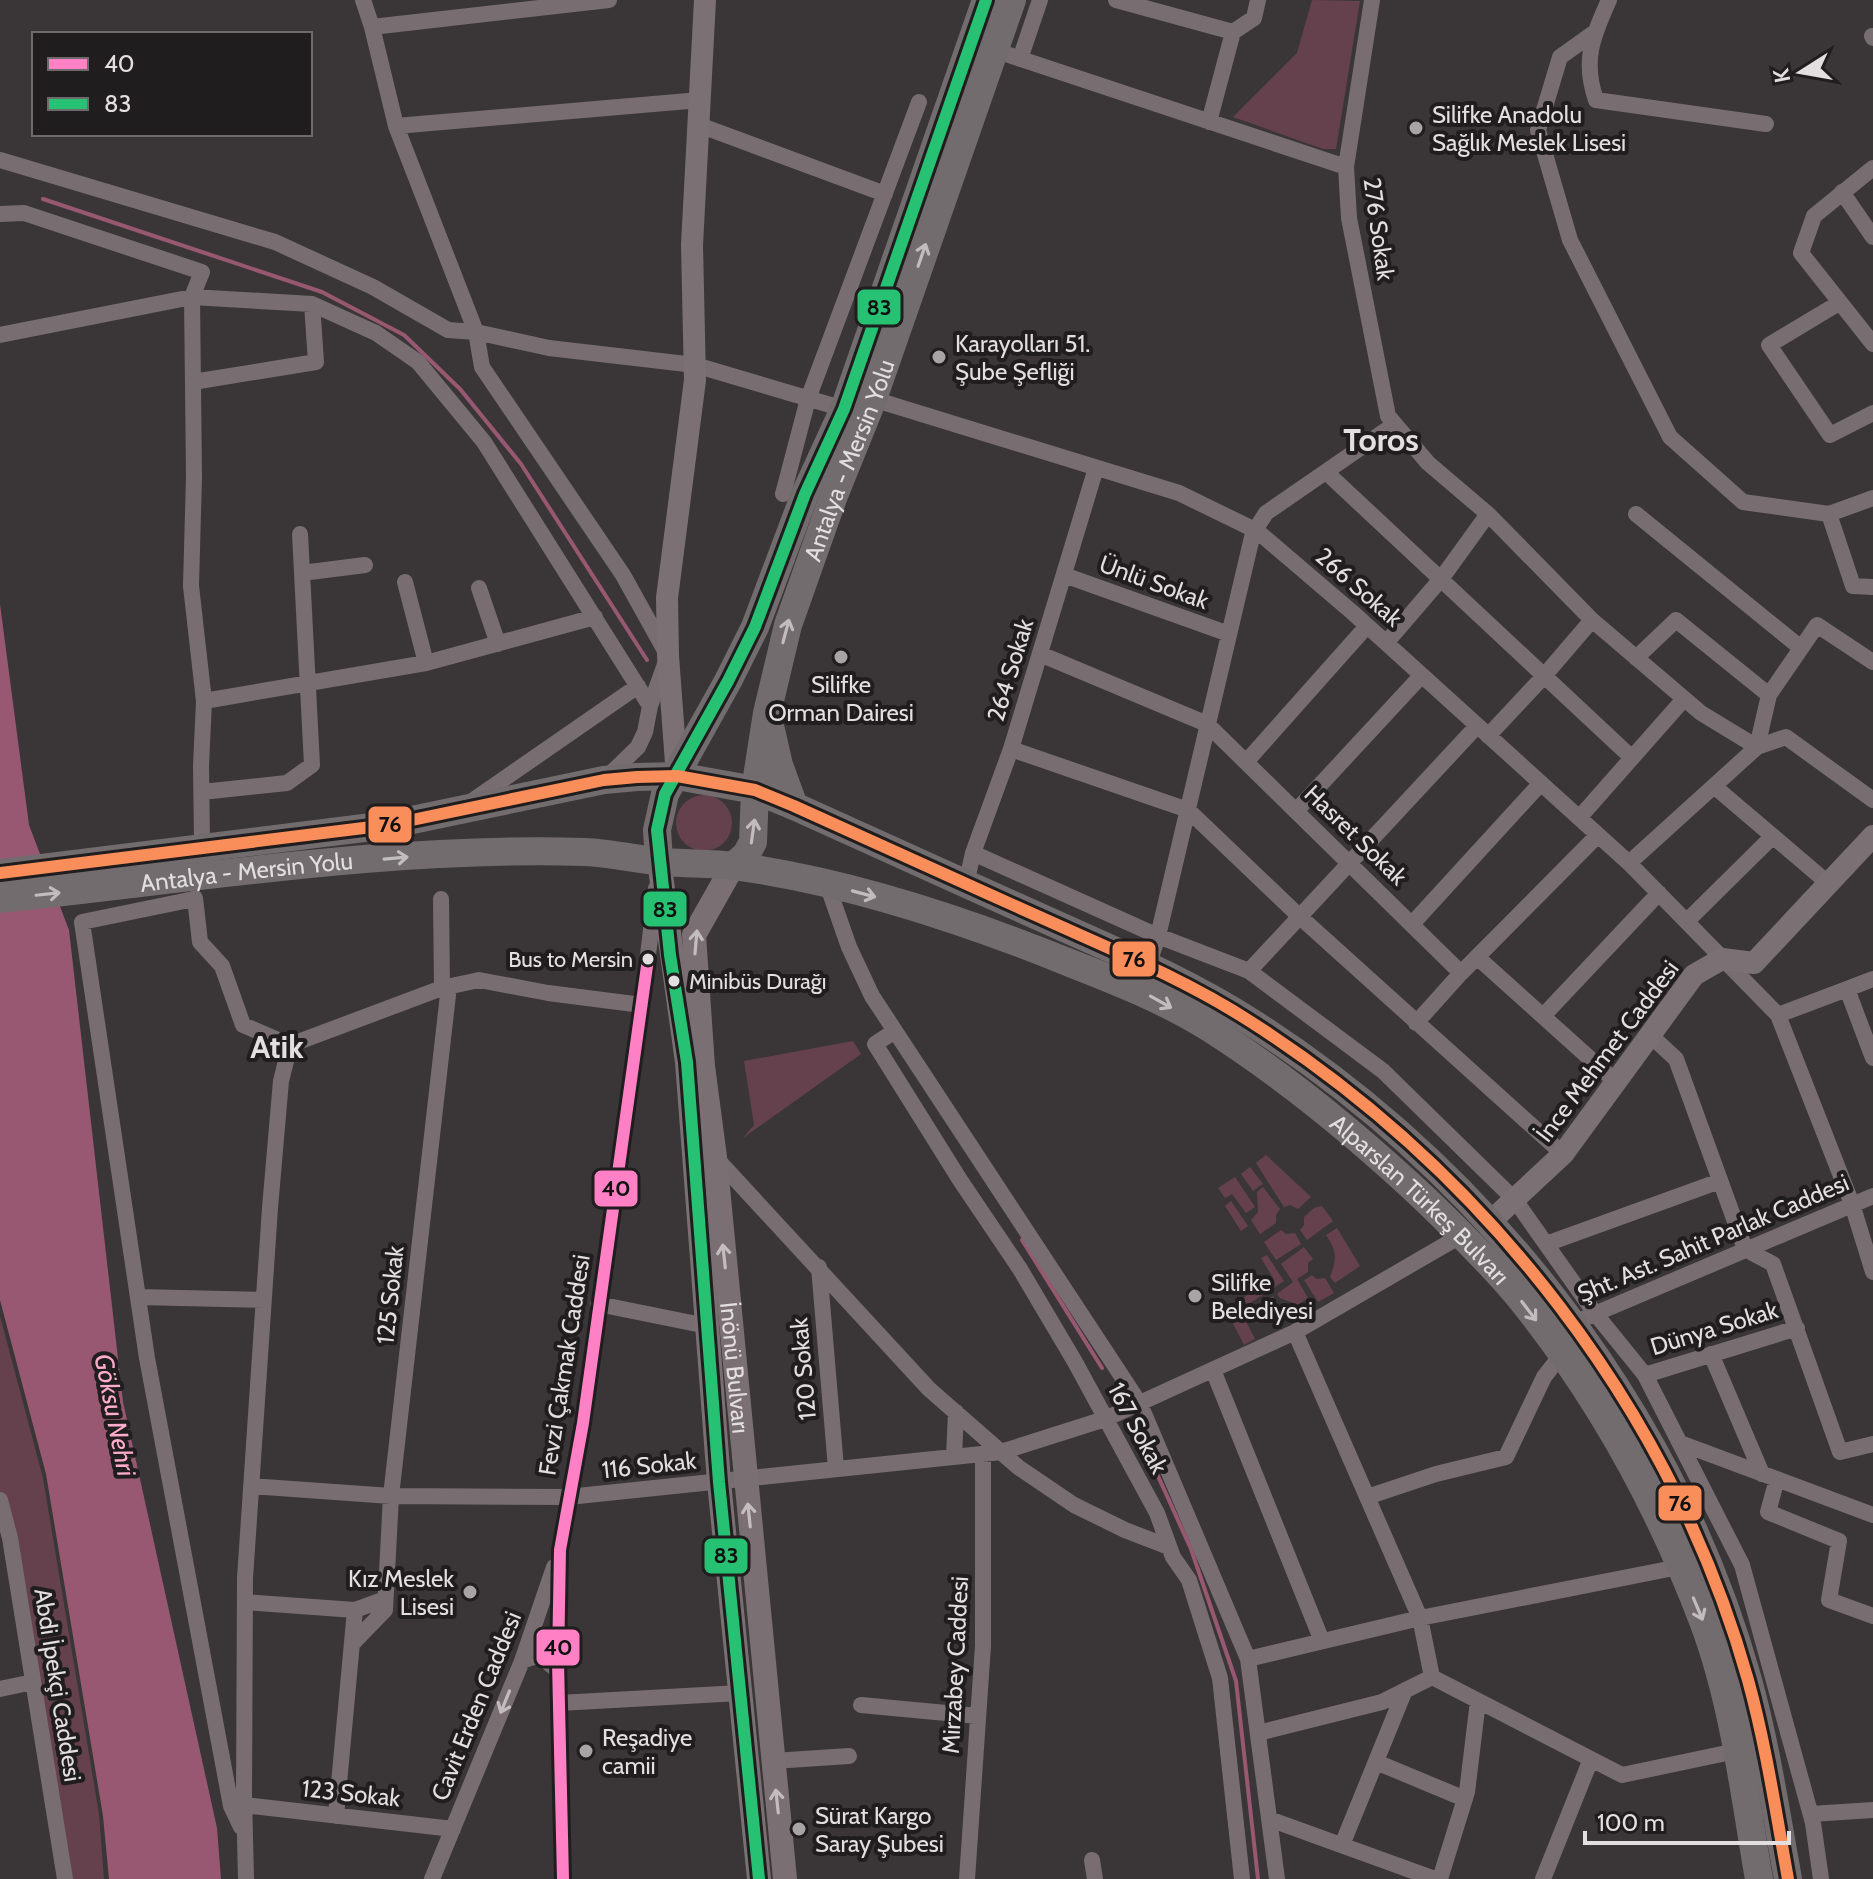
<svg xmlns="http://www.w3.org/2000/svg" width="1873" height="1879" viewBox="0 0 1873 1879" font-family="Cabin,sans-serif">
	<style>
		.green { fill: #65414e }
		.water { fill: #985871 }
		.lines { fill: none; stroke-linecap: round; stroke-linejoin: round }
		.stream { stroke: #985871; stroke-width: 4 }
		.street { stroke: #786e72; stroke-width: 16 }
		.secondary { stroke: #7b7174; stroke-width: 22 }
		.primary { stroke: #7a6f72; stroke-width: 24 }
		.highway { stroke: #726c6e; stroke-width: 28 }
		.bus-1-casing { stroke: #201d1e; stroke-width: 18 }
		.bus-2-casing { stroke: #201d1e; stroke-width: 18 }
		.bus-3-casing { stroke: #201d1e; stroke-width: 18 }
		.bus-1 { stroke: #ff80c5; stroke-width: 12 }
		.bus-2 { stroke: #26c172; stroke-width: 12 }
		.bus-3 { stroke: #fa8e5a; stroke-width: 12 }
		.oneway { stroke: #c1bcbe }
		.oneway2 { stroke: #c4bdbf }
		.oneway3 { stroke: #c3bcbf }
		.poi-dot { fill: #a8a3a5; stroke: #201d1e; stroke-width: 3 }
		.bus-dot { fill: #e3dee0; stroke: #201d1e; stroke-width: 3 }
		.labels { text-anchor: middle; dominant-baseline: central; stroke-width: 8; stroke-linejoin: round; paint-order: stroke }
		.bus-label { font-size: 22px; fill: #e3dee0; stroke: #201d1e; text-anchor: end }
		.poi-label { font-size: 24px; fill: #e3dee0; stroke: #201d1e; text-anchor: start }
		.street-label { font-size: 24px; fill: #e3dee0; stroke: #201d1e }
		.water-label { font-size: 26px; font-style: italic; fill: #feaccb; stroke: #201d1e }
		.district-label { font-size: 32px; font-weight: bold; fill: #e3dee0; stroke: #201d1e }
		.line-badge { stroke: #201d1e; stroke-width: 3 }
		.pale-badge-label { font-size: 22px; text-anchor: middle; font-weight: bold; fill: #111 }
	</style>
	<rect width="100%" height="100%" fill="#3a3637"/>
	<path class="green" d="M 1312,0 L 1360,1 L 1336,149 L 1323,149 L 1233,117 L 1297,53 Z
		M676 823a28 28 0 1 1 56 0a28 28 0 1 1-56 0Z
		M 853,1041 L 861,1054 L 743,1138 L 754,1125 L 744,1061 Z
		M 1266,1155 L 1311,1197 L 1298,1209 L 1290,1205 L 1284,1207 L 1256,1163 Z
		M 1250,1167 L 1263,1184 L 1253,1191 L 1241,1174 Z
		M 1235,1177 L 1255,1207 L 1246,1213 L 1232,1194 L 1225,1198 L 1218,1188 Z
		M 1263,1187 L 1280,1209 L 1276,1215 L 1276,1223 L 1260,1234 L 1251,1220 L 1258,1212 L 1257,1192 Z
		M 1231,1201 L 1248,1226 L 1241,1231 L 1225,1206 Z
		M 1322,1206 L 1333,1221 L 1307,1240 L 1300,1230 L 1304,1225 L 1304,1217 L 1314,1208 Z
		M 1337,1228 L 1360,1266 L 1335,1283 L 1330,1277 C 1337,1259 1337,1251 1326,1235 Z
		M 1281,1230 L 1286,1234 L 1295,1233 L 1301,1244 L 1276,1260 L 1264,1242 Z
		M 1304,1247 L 1313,1259 L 1308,1263 L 1308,1272 L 1297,1279 L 1308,1298 L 1298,1305 L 1280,1298 L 1277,1294 L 1293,1282 L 1281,1264 Z
		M 1267,1255 L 1284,1281 L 1247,1305 L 1243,1298 L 1273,1278 L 1261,1258 Z
		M 1312,1275 L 1316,1279 L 1325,1278 L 1334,1293 L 1318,1302 L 1304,1280 Z
		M 1273,1296 L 1277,1303 L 1293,1310 L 1271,1322 L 1261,1305 Z
		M 1237,1304 L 1255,1339 L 1244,1345 L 1226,1310 Z
		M 0,1316 L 43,1478 L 99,1814 L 104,1879 L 72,1879 L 0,1528 Z"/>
	<path class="water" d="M 0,604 L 29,825 L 69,930 L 123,1402 L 217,1828 L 221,1879 L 109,1879 L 103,1816 L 46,1474 L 0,1300 Z"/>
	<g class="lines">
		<path class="stream" d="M 43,199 L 322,292 L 404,335 L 460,389 L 521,464 L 647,660
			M 1022,1240 L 1102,1368
			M 1139,1434 L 1191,1549 L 1236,1681 L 1258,1879"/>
		<path class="street" d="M 363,0 L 372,27 L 396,126 L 476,332 L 482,367 L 623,575 L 668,656 L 650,706 L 645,732 L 638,747 L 605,779
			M 1116,0 L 1233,32
			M 1372,0 L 1346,167 L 1349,218 L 1388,416 L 1428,463 L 1488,514 L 1592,620 L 1701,713 L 1757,747 L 1786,737 L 1873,800
			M 1609,0 C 1593,36 1582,60 1596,100 L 1766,124
			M 372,27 L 609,0
			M 1595,32 L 1560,57 L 1538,130 L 1570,240 L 1670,437 L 1743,502 L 1829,514 L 1873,498
			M 1872,36 L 1873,38
			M 994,50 L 1346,167
			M 1020,59 L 1040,0
			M 1209,122 L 1233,32 L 1254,18 L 1258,0
			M 699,125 L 885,194
			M 396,126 L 700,100
			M 0,160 L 275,242 L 373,287 L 448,330 L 476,332 L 549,348 L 695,365 L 844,409
			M 1873,168 L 1814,216 L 1801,253 L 1873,344
			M 1842,192 L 1873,237
			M 0,214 L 24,213 L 202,272 L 192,297 L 194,476 L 191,586 L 204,701 L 201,766 L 202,841
			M 1839,303 L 1769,345 L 1830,435 L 1873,413
			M 0,335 L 192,297 L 312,304 L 376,333 L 418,362 L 484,442 L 650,706
			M 193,382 L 316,362 L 312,304
			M 873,399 L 1179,493 L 1257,531 L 1352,612 L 1629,863 L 1778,1015 L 1852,1204 L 1873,1272
			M 1326,472 L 1631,757
			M 783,494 L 808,399 L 919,102
			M 1636,514 L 1801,648
			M 1829,514 L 1853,586 L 1873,587
			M 302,573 L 365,565
			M 1064,575 L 1229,634
			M 405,582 L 426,663
			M 479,588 L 498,644
			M 1386,643 L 1441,579 L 1488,514
			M 1040,654 L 1207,724 L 1461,973 L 1598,835
			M 1636,658 L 1676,620 L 1769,695
			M 204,701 L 426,663 L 595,617
			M 1488,736 L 1544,676 L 1592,620
			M 1011,749 L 1188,810 L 1299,916 L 1563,1154
			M 1246,762 L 1367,626
			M 1715,787 L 1829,884
			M 202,792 L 287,783 L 312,765 L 300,534
			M 472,801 L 638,686
			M 1296,811 L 1422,675
			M 1579,818 L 1684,699
			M 973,853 L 1158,936 L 1249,971 L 1383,1071 L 1515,1200 L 1594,1312 L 1645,1375 L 1742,1565 L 1813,1823 L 1821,1879
			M 1629,863 L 1757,747 L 1769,695 L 1817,625 L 1873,662
			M 827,884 L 849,947 L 872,996 L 1140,1404 L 1248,1659 L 1277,1879
			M 966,884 L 973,853 L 1011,749 L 1096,468
			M 195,898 L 200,942 L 222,966 L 243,1025 L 290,1045
			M 194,899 L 82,922 L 147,1358 L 231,1806 L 241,1827
			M 441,899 L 442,988
			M 1687,921 L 1773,836
			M 1412,924 L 1541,783
			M 1477,957 L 1616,1082
			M 1148,966 L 1158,936 L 1253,533 L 1266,513 L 1395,424
			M 1249,971 L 1477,726
			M 1847,989 L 1873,979
			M 1778,1015 L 1847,989 L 1873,1058
			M 1543,1016 L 1659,893
			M 1416,1023 L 1461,973
			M 895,1031 L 875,1044 L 960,1180 L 1020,1269 L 1075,1362 L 1157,1513 L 1173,1557 L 1189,1580 L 1220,1678 L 1242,1879
			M 1650,1035 L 1676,1059 L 1745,1249 L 1773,1264 L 1840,1452 L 1873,1444
			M 715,1157 L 929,1389 L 1018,1467 L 1074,1505 L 1125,1530 L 1169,1547
			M 1546,1244 L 1720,1181
			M 819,1267 L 836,1468
			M 138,1297 L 263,1300
			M 598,1304 L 707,1326
			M 1585,1318 L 1873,1196
			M 1295,1332 L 1420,1618 L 1432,1677 L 1622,1775 L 1736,1751
			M 1711,1354 L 1762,1474
			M 1213,1370 L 1322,1641
			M 1645,1375 L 1797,1328
			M 1680,1443 L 1873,1515
			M 954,1457 L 956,1412
			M 1777,1479 L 1768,1512 L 1839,1541 L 1829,1600 L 1873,1616
			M 251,1486 L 391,1496 L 568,1497 L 1001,1452 L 1105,1419 L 1295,1332 L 1462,1235
			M 1367,1497 L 1436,1474 L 1506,1457 L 1544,1377 L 1562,1354
			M 0,1500 L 10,1538 L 65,1879
			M 245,1602 L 355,1610 L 385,1599
			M 354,1642 L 385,1610 L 391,1496 L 449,986
			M 1248,1659 L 1420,1618 L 1679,1567
			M 522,1661 L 539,1655 L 558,1671
			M 0,1689 L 33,1682
			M 559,1703 L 740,1693
			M 861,1705 L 978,1716
			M 1258,1733 L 1382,1702 L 1432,1677
			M 773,1761 L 849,1756
			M 1376,1762 L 1465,1799
			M 244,1805 L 453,1829
			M 1811,1814 L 1873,1810
			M 336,1816 L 355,1610
			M 1269,1819 L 1435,1879
			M 1342,1845 L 1405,1690
			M 1092,1860 L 1095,1879
			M 246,1879 L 244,1795 L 245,1578 L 270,1208 L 281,1081 L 290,1045 L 442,988 L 479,980 L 548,993 L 642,1005
			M 432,1879 L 522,1661 L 554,1567
			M 563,1879 L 558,1662 L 560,1550 L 583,1423 L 642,1005 L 656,888
			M 967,1879 L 983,1646 L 983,1454
			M 1440,1879 L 1467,1792 L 1478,1701
			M 1543,1879 L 1591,1759"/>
		<path class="secondary" d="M 677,776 L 668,656 L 667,598 L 695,380 L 692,245 L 705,0
			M 1490,1222 L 1563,1154 L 1694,975 L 1722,959 L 1754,963 L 1873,836"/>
		<g class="primary">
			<path d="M 659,861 L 687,1062 L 719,1482 L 759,1879"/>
			<path id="s1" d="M 733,866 L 694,935 L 703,1066 L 715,1157 L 785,1879"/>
		</g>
		<g class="highway">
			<path d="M 771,730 L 779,765 L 794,806"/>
			<path d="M 659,861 L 657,830 L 665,794 L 728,681 L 755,627 L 805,494 L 844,409 L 986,0"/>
			<path id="s2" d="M 733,866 L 746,855 L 753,842 L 755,790 L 767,713 L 788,625 L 833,498 L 873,399 L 1012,0"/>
			<path d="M 0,873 L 388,825 L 604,780 L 637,777 L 677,776 L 755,790 L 794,806 C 876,843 959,881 1042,918 C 1113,950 1186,980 1251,1022 C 1487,1173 1672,1410 1748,1680 C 1766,1745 1776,1813 1788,1879"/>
			<path id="s3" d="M 0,899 C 194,879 390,846 585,852 C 612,853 638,860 665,862 C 688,864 711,863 734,866 C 846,881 961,919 1065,961 C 1116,981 1165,1000 1211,1029 C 1289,1079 1360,1138 1427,1201 C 1457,1230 1488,1260 1515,1292 C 1595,1389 1658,1503 1703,1621 C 1734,1703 1744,1793 1759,1879"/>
		</g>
		<g class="bus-1-casing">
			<path id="bus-1" d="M 563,1879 L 558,1662 L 560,1550 L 583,1423 L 648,959"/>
		</g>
		<g class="bus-2-casing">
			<path id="bus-2" d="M 759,1879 L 719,1482 L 687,1062 L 670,955 L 657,830 L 665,794 L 728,681 L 755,627 L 805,494 L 844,409 L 986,0"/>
		</g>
		<g class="bus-3-casing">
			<path id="bus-3" d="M 0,873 L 388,825 L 604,780 L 637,777 L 677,776 L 755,790 L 794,806 C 876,843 959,881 1042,918 C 1113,950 1186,980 1251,1022 C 1487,1173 1672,1410 1748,1680 C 1766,1745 1776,1813 1788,1879"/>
		</g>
		<use href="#bus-1" class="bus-1"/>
		<use href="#bus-2" class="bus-2"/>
		<use href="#bus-3" class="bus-3"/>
	</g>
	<defs><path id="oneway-shaft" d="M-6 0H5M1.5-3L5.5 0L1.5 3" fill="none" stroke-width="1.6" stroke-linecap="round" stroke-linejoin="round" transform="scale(2)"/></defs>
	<g class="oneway">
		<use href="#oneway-shaft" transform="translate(922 255) rotate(-71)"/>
		<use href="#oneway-shaft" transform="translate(786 631) rotate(-75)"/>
		<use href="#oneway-shaft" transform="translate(753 831) rotate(-82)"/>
		<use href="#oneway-shaft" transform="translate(396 858) rotate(-5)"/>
		<use href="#oneway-shaft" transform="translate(48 894) rotate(-6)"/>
		<use href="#oneway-shaft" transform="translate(864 894) rotate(15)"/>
		<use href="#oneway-shaft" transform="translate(1161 1002) rotate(29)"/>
		<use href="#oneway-shaft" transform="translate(1529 1311) rotate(53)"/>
		<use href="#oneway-shaft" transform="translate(1698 1609) rotate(67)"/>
	</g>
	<g class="oneway2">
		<use href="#oneway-shaft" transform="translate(696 942) rotate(-85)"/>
		<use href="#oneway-shaft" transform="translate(724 1256) rotate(-96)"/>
		<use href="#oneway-shaft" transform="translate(749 1515) rotate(-96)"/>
		<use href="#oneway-shaft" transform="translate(777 1801) rotate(-96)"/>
	</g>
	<use class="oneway3" href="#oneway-shaft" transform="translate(505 1702) rotate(112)"/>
	<g class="poi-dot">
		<circle cx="1416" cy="128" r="8"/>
		<circle cx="939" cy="357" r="8"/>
		<circle cx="841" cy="657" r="8"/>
		<circle cx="1195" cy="1296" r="8"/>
		<circle cx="470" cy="1592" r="8"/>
		<circle cx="586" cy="1751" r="8"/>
		<circle cx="799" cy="1829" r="8"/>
	</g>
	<g class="bus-dot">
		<circle cx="648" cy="959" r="7"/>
		<circle cx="674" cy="981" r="7"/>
	</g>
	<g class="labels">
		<g class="bus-label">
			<text x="633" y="959">Bus to Mersin</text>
			<text x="689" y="981" text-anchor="start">Minibüs Durağı</text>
		</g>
		<g class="poi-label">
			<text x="1432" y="114">Silifke Anadolu<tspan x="1432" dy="28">Sağlık Meslek Lisesi</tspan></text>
			<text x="955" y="343">Karayolları 51.<tspan x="955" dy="28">Şube Şefliği</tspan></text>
			<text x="841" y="684" text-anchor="middle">Silifke<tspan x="841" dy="28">Orman Dairesi</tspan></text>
			<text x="1211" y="1282">Silifke<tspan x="1211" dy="28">Belediyesi</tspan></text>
			<text x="454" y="1578" text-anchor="end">Kız Meslek<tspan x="454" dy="28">Lisesi</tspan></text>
			<text x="602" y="1737">Reşadiye<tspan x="602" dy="28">camii</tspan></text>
			<text x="815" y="1815">Sürat Kargo<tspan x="815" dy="28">Saray Şubesi</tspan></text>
		</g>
		<g class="street-label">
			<text transform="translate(1379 229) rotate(82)">276 Sokak</text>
			<text stroke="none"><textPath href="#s2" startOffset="428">Antalya - Mersin Yolu</textPath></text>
			<text transform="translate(1154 582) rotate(20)">Ünlü Sokak</text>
			<text transform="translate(1359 587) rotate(41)">266 Sokak</text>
			<text transform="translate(1010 670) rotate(-73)">264 Sokak</text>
			<text transform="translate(1356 835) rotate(44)">Hasret Sokak</text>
			<text stroke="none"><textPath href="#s3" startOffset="248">Antalya - Mersin Yolu</textPath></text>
			<text transform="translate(1607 1051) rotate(-53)">İnce Mehmet Caddesi</text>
			<text stroke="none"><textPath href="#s3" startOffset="1514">Alparslan Türkeş Bulvarı</textPath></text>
			<text transform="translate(1713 1238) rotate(-23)">Şht. Ast. Sahit Parlak Caddesi</text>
			<text transform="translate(390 1295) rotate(-84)">125 Sokak</text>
			<text transform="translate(1714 1328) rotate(-17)">Dünya Sokak</text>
			<text transform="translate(564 1365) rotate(-81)">Fevzi Çakmak Caddesi</text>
			<text stroke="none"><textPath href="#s1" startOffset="514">İnönü Bulvarı</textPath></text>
			<text transform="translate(803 1369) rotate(-95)">120 Sokak</text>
			<text transform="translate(1138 1428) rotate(62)">167 Sokak</text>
			<text transform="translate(649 1465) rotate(-6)">116 Sokak</text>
			<text transform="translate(955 1665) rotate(-87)">Mirzabey Caddesi</text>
			<text transform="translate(58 1685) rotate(81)">Abdi İpekçi Caddesi</text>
			<text transform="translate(476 1706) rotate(-68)">Cavit Erden Caddesi</text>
			<text transform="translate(351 1793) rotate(6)">123 Sokak</text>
		</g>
		<g class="water-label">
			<text transform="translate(115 1415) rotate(79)">Göksu Nehri</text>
		</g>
		<g class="district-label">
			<text x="1381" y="439">Toros</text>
			<text x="277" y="1046">Atik</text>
		</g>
	</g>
	<g class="line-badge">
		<rect x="856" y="288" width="46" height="38" rx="8" fill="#26c172"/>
		<rect x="367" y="805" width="46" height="39" rx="8" fill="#fa8e5a"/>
		<rect x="642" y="890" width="46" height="38" rx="8" fill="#26c172"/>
		<rect x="1111" y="940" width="46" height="38" rx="8" fill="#fa8e5a"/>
		<rect x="593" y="1169" width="46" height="39" rx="8" fill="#ff80c5"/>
		<rect x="1657" y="1484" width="46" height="38" rx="8" fill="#fa8e5a"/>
		<rect x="703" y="1537" width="46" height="38" rx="8" fill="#26c172"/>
		<rect x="535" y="1628" width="46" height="39" rx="8" fill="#ff80c5"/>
	</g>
	<g class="pale-badge-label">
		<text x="879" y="315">83</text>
		<text x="390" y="832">76</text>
		<text x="665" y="917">83</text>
		<text x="1134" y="967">76</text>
		<text x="616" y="1196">40</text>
		<text x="1680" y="1511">76</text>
		<text x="726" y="1563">83</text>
		<text x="558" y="1655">40</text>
	</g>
	<rect x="32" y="32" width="280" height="104" fill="#201d1e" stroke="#6e6a6c" stroke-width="2"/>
	<rect x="48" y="58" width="40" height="12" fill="#ff80c5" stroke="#6e6a6c" stroke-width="2"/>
	<text x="104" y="72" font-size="24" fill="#e3dee0">40</text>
	<rect x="48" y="98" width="40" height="12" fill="#26c172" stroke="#6e6a6c" stroke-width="2"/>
	<text x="104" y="112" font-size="24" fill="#e3dee0">83</text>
	<g transform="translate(1801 72) rotate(259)" stroke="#201d1e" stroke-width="6" paint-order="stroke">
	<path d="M0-6L14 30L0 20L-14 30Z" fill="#e3dee0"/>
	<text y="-12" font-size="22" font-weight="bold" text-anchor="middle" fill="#e3dee0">K</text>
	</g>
	<path d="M1585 1831v12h204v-12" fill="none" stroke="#e3dee0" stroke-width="4"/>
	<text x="1597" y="1831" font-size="24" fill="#e3dee0" stroke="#201d1e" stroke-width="6" paint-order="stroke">100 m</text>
</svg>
